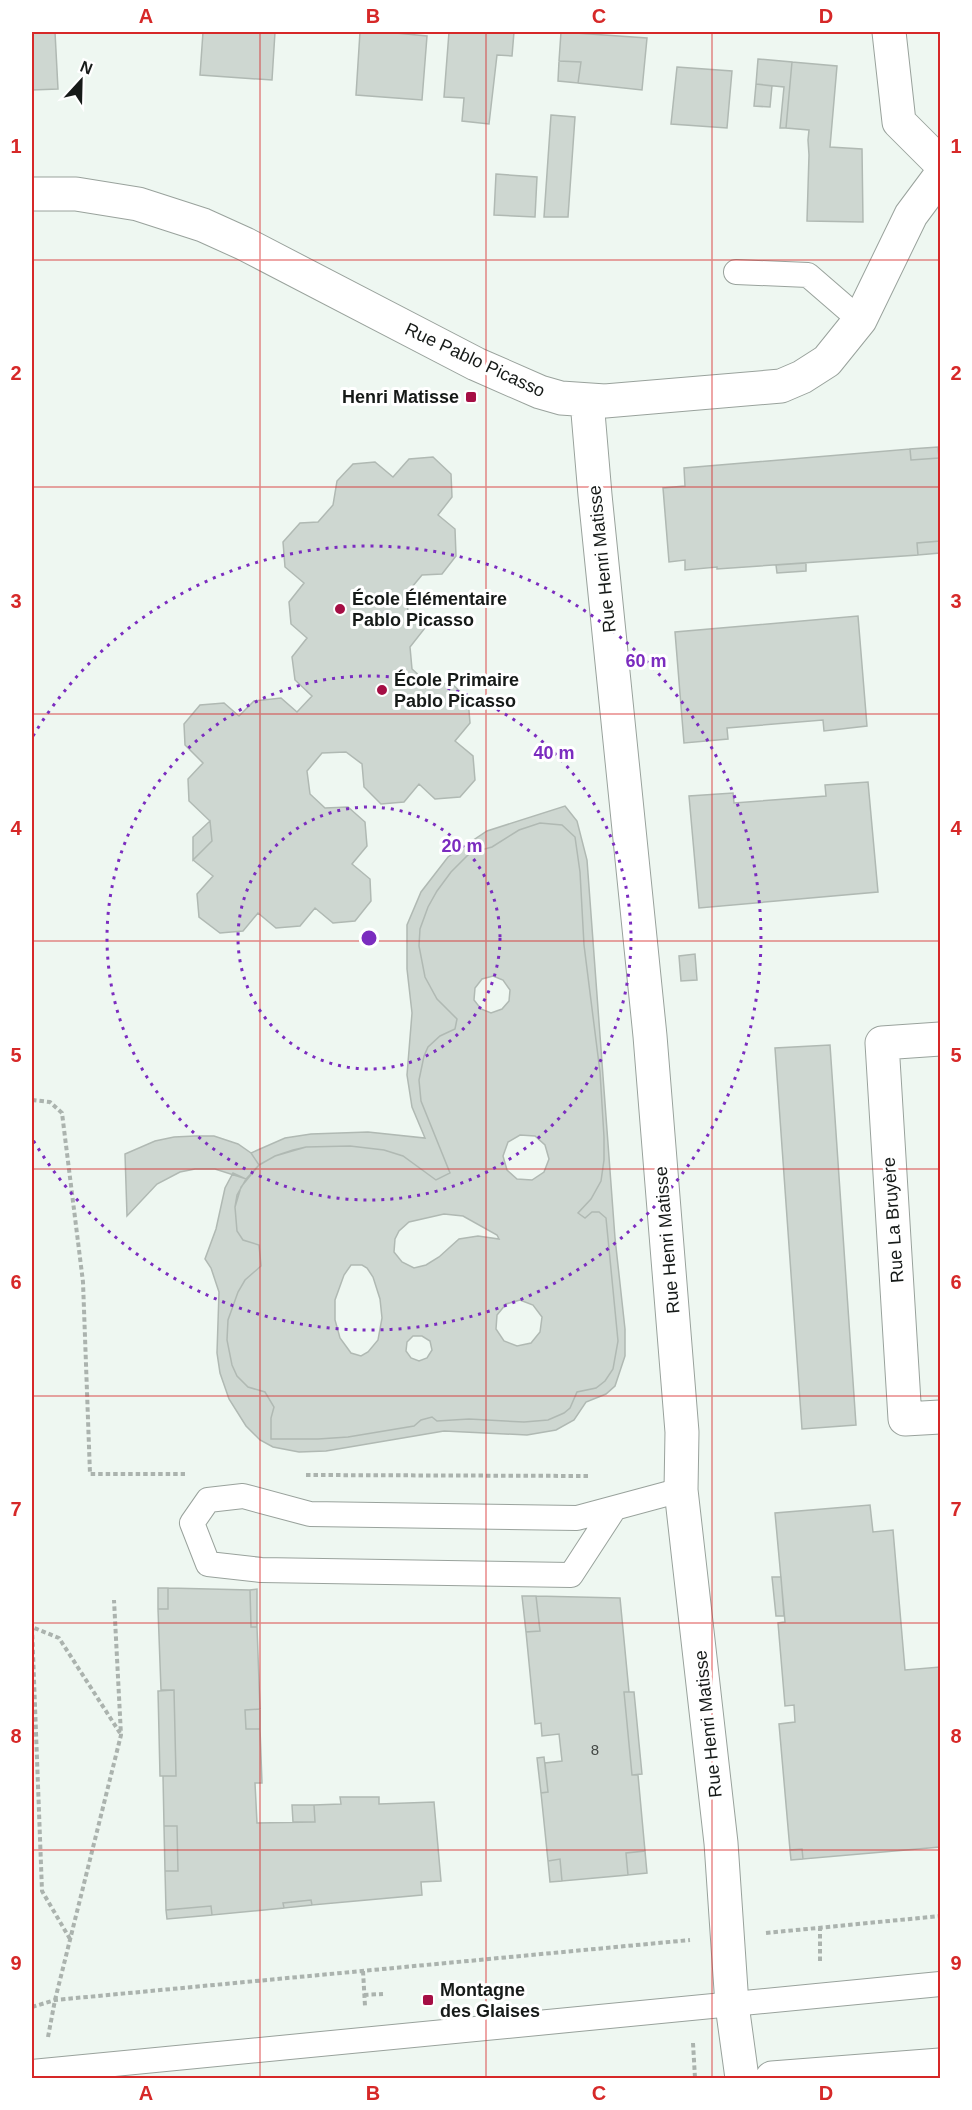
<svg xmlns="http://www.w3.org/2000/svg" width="972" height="2110" viewBox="0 0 972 2110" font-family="Helvetica,sans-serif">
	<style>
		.building { fill: #ced7d1; stroke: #b0b9b3; stroke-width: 1.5; fill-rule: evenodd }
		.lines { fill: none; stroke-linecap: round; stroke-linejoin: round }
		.service-casing { stroke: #99a29c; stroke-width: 26 }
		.minor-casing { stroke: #99a29c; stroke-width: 35 }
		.path { stroke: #abb3ae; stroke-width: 4; stroke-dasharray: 4.5 3; stroke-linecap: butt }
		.service { stroke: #fff; stroke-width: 24 }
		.minor { stroke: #fff; stroke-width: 33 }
		.grid { fill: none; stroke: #d62828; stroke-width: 1.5; stroke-opacity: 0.55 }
		.ring { fill: none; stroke: #7b2cbf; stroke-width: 3; stroke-dasharray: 3 6 }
		.poi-dot { fill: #a50e44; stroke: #fff; stroke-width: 2 }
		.labels { text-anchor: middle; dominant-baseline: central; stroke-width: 6; stroke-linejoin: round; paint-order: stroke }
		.number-label { font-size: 15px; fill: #444946 }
		.street-label { font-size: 18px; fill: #161a18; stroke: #fff }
		.poi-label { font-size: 18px; font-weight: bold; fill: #161a18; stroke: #fff; text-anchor: start }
		.centre { fill: #7b2cbf; stroke: #fff; stroke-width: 3 }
		.ring-label { font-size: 18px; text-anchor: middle; font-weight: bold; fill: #7b2cbf; stroke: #fff; stroke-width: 6; stroke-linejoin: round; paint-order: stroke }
		.neatline { fill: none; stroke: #d62828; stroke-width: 2 }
		.grid-label { font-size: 20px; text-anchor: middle; font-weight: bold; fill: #d62828 }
	</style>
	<rect width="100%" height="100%" fill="#eef7f1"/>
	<path class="building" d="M 32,32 L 55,32 L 58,89 L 32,90 Z
		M 203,32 L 275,32 L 272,80 L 200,75 Z
		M 360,32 L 385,32 L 427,36 L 422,100 L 356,95 Z
		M 449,32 L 514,32 L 512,56 L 497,55 L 489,124 L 462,121 L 464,98 L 444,97 Z
		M 561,32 L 647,38 L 642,90 L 578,83 L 581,62 L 559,61 Z
		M 758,59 L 792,62 L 786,128 L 780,128 L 784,87 L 756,84 Z
		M 559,61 L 581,62 L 578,83 L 558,81 Z
		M 792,62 L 837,66 L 830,147 L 862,149 L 863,222 L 807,221 L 809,155 L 808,140 L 809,130 L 786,128 Z
		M 677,67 L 732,71 L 727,128 L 671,124 Z
		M 756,84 L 772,86 L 770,107 L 754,106 Z
		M 551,115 L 575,117 L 568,217 L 544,217 Z
		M 496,174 L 537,177 L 535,217 L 494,215 Z
		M 938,447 L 939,458 L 911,460 L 910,449 Z
		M 910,449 L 911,460 L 939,458 L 940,541 L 917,543 L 918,555 L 717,569 L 717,567 L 685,570 L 685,560 L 669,562 L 663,488 L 685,486 L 684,468 Z
		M 433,457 L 451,474 L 452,497 L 438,515 L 455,529 L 456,556 L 442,574 L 422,575 L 407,593 L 408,615 L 425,628 L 410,647 L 412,669 L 430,685 L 451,683 L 468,699 L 470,723 L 455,741 L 473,756 L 475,780 L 460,797 L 435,799 L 419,784 L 404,802 L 381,804 L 364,787 L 362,764 L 346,752 L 322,753 L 307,771 L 310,794 L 325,808 L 348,807 L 365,822 L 367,846 L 352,864 L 370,879 L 371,901 L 355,921 L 333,923 L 315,908 L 300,926 L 276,928 L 258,913 L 243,931 L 220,933 L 199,917 L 197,894 L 213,876 L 193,860 L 212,841 L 210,821 L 189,801 L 188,779 L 203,763 L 185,745 L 184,724 L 200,705 L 224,703 L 239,716 L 254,701 L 281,698 L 297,712 L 312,696 L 295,680 L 292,657 L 307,638 L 291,624 L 289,602 L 304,583 L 285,567 L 283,542 L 300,523 L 318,522 L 333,505 L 337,481 L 353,464 L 375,462 L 393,477 L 409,459 Z
		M 940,541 L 940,553 L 918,555 L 917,543 Z
		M 806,563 L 806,571 L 777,573 L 776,565 Z
		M 858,616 L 867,726 L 824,731 L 823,720 L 727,728 L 728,739 L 684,743 L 675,632 Z
		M 868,782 L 878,892 L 699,908 L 689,796 L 733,793 L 734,803 L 826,796 L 825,785 Z
		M 565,806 L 577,821 L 587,860 L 615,1238 L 625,1329 L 625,1356 L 615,1386 L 606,1394 L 586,1402 L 574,1420 L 556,1430 L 527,1435 L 444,1431 L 326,1451 L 299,1452 L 273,1447 L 260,1440 L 246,1426 L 229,1399 L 220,1373 L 217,1353 L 219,1292 L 211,1268 L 205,1259 L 216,1229 L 225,1188 L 233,1173 L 246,1179 L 237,1195 L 235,1207 L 237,1231 L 243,1240 L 259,1245 L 261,1266 L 245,1280 L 238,1292 L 228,1320 L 227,1340 L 232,1365 L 237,1376 L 248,1387 L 265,1392 L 274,1407 L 271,1418 L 271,1439 L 318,1439 L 348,1437 L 414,1426 L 421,1420 L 432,1417 L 437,1421 L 469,1419 L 524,1422 L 548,1420 L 564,1413 L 570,1408 L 577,1392 L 596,1388 L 605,1381 L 613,1369 L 618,1341 L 606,1218 L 599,1212 L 592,1212 L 585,1218 L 578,1213 L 591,1199 L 601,1181 L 604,1160 L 604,1137 L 600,1072 L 584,945 L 580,872 L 575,837 L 562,825 L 540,823 L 519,830 L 492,847 L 470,853 L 451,872 L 437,891 L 428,907 L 420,929 L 419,946 L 425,977 L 437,999 L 457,1019 L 455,1029 L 440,1036 L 428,1047 L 424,1056 L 419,1080 L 421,1101 L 450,1173 L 436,1180 L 403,1156 L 384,1150 L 350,1146 L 306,1147 L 293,1150 L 275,1156 L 259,1165 L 251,1153 L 285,1138 L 311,1134 L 368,1132 L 425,1138 L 412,1107 L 407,1075 L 412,1013 L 407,969 L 407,925 L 421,892 L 448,857 L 487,831 Z
		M 210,821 L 212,841 L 193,860 L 193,837 Z
		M 540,823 L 562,825 L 575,837 L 580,872 L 584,945 L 600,1072 L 604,1137 L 604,1160 L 601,1181 L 591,1199 L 578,1213 L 585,1218 L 592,1212 L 599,1212 L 606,1218 L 618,1341 L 613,1369 L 605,1381 L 596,1388 L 577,1392 L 570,1408 L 564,1413 L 548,1420 L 524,1422 L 469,1419 L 437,1421 L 432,1417 L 421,1420 L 414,1426 L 348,1437 L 318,1439 L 271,1439 L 271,1418 L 274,1407 L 265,1392 L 248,1387 L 237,1376 L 232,1365 L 227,1340 L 228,1320 L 238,1292 L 245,1280 L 261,1266 L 259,1245 L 243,1240 L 237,1231 L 235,1207 L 241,1187 L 259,1165 L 275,1156 L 306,1147 L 350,1146 L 384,1150 L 403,1156 L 436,1180 L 450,1173 L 421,1101 L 419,1080 L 424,1056 L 428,1047 L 440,1036 L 455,1029 L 457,1019 L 437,999 L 425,977 L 419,946 L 420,929 L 428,907 L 437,891 L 451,872 L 470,853 L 492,847 L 519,830 ZM 493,976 L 503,980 L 510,990 L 509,1001 L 502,1009 L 491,1013 L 481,1009 L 474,1000 L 475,988 L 482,979 ZM 520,1135 L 535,1136 L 545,1145 L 549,1159 L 544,1172 L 532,1180 L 517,1179 L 507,1170 L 503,1156 L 508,1142 ZM 444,1214 L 463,1216 L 497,1235 L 499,1239 L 478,1236 L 459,1239 L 439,1257 L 426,1265 L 414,1268 L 402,1262 L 394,1252 L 395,1239 L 399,1231 L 409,1222 ZM 351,1265 L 362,1265 L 367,1268 L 373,1277 L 380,1299 L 382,1318 L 378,1340 L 368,1352 L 361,1356 L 351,1353 L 340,1338 L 335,1320 L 335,1300 L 344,1275 ZM 520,1300 L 533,1305 L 542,1317 L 540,1332 L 531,1343 L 517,1346 L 504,1341 L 496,1329 L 497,1315 L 506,1304 ZM 413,1336 L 422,1336 L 430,1341 L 432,1350 L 427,1358 L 419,1361 L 411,1358 L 406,1351 L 407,1342 Z
		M 695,954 L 697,980 L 681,981 L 679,956 Z
		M 830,1045 L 856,1425 L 802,1429 L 775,1048 Z
		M 195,1136 L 214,1136 L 238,1144 L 251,1153 L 259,1165 L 246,1179 L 215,1169 L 195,1169 L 180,1172 L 157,1184 L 127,1216 L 125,1154 L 155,1141 L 174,1137 Z
		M 870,1505 L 873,1532 L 893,1530 L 905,1670 L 940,1667 L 940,1847 L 803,1859 L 802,1849 L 790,1850 L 779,1724 L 795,1722 L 794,1705 L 785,1706 L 778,1623 L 785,1622 L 775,1513 Z
		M 772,1577 L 781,1577 L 784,1616 L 776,1616 Z
		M 158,1588 L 168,1588 L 168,1609 L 158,1609 Z
		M 168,1588 L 250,1590 L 251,1627 L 257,1627 L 260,1709 L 245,1710 L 246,1729 L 260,1729 L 262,1783 L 255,1783 L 257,1823 L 315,1822 L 314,1805 L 341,1804 L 340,1797 L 379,1797 L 379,1804 L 434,1802 L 441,1881 L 421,1882 L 422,1895 L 312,1905 L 311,1900 L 283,1903 L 284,1908 L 212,1915 L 211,1906 L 166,1910 L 165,1871 L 178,1871 L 177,1826 L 164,1826 L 163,1776 L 176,1776 L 174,1690 L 161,1690 L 158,1609 L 168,1609 Z
		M 257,1589 L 257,1627 L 251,1627 L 250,1590 Z
		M 522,1596 L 536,1596 L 540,1631 L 526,1632 Z
		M 536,1596 L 620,1598 L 629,1692 L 624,1692 L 632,1775 L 638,1775 L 645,1851 L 626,1853 L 628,1875 L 562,1881 L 560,1859 L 548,1861 L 541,1793 L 548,1792 L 545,1763 L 562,1761 L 559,1734 L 542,1736 L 541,1723 L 535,1724 L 526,1632 L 540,1631 Z
		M 174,1690 L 176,1776 L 160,1776 L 158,1691 Z
		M 624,1692 L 634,1692 L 642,1774 L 632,1775 Z
		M 260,1709 L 260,1729 L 246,1729 L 245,1710 Z
		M 544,1757 L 548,1792 L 541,1793 L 537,1758 Z
		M 292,1805 L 314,1805 L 315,1822 L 293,1822 Z
		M 164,1826 L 177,1826 L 178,1871 L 165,1871 Z
		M 802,1849 L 803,1859 L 791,1860 L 790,1850 Z
		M 645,1851 L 647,1873 L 628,1875 L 626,1853 Z
		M 560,1859 L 562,1881 L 550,1882 L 548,1861 Z
		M 311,1900 L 312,1905 L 284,1908 L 283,1903 Z
		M 211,1906 L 212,1915 L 167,1919 L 166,1910 Z"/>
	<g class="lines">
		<g class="service-casing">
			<path id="service" d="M 736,272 L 808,275 L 860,320
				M 614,1509 L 571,1575 L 261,1570 L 208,1564 L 192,1523 L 208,1500 L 243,1496 L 310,1514 L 577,1518 L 681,1490
				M 32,2072 L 940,1984"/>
		</g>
		<g class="minor-casing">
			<path id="minor" d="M 889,32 L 899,122 L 940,163
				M 32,194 L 76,194 L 138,204 L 203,225 L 245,244 L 476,364 L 540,392 L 561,398 L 605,401 L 781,386 L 802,377 L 827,361 L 860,320 L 911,215 L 940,176
				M 587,401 L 595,495 L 650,1036 L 682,1432 L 681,1490 L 721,1843 L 732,2005 L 742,2078
				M 940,1039 L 882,1043 L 905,1419 L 940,1417
				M 772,2078 L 940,2065"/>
		</g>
		<path class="path" d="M 32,1100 L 50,1102 L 62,1113 L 83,1282 L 90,1474 L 185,1474
			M 306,1475 L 590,1476
			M 766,1933 L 940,1916
			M 70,1939 L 42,1891 L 32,1627 L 59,1638 L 120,1733
			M 820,1961 L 820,1928
			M 363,1971 L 365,2006
			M 364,1995 L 383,1994
			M 32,2007 L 55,2000 L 690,1940
			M 48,2037 L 55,2000 L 121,1735 L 114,1600
			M 693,2043 L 695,2078"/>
		<use href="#service" class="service"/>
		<use href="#minor" class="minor"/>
	</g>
	<path class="grid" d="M 260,32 L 260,2078M 486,32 L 486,2078M 712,32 L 712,2078M 32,260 L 940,260M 32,487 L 940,487M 32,714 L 940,714M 32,941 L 940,941M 32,1169 L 940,1169M 32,1396 L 940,1396M 32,1623 L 940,1623M 32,1850 L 940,1850"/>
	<g class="ring">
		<circle cx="369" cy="938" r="131"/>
		<circle cx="369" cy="938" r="262"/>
		<path d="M33 736A392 392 0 1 1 33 1140"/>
	</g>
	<g class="poi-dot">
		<rect x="465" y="391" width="12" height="12" rx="3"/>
		<circle cx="340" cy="609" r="6"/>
		<circle cx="382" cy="690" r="6"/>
		<rect x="422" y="1994" width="12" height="12" rx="3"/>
	</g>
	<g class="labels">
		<g class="number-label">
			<text x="595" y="1749">8</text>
		</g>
		<g class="street-label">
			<text transform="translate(475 360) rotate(25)">Rue Pablo Picasso</text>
			<text transform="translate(602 559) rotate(-96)">Rue Henri Matisse</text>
			<text transform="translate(893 1220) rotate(-94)">Rue La Bruyère</text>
			<text transform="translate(667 1240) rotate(-95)">Rue Henri Matisse</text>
			<text transform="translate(708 1724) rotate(-96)">Rue Henri Matisse</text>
		</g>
		<g class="poi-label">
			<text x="459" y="397" text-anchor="end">Henri Matisse</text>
			<text x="352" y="599">École Élémentaire<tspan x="352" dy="21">Pablo Picasso</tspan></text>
			<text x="394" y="680">École Primaire<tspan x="394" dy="21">Pablo Picasso</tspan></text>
			<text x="440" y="1990">Montagne<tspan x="440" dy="21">des Glaises</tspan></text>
		</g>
	</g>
	<circle cx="369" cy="938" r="9" class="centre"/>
	<g class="ring-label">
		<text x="646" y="667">60 m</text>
		<text x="554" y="759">40 m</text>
		<text x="462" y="852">20 m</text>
	</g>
	<rect width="972" height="2110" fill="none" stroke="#ffffff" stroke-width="66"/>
	<g transform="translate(81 81) rotate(22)" stroke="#ffffff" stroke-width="4.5" paint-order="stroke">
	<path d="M0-4.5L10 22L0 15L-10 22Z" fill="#161a18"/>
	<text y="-9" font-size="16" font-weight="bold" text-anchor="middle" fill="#161a18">N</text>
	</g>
	<rect x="33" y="33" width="906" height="2044" class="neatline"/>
	<g class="grid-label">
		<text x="146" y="23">A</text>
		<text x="373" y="23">B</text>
		<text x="599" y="23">C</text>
		<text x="826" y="23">D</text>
		<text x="16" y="153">1</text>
		<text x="956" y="153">1</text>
		<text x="16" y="380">2</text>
		<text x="956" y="380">2</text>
		<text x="16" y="608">3</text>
		<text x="956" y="608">3</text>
		<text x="16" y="835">4</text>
		<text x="956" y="835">4</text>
		<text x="16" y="1062">5</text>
		<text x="956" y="1062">5</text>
		<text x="16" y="1289">6</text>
		<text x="956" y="1289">6</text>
		<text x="16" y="1516">7</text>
		<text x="956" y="1516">7</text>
		<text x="16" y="1743">8</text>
		<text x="956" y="1743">8</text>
		<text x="16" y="1970">9</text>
		<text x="956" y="1970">9</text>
		<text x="146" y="2100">A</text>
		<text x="373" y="2100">B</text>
		<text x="599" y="2100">C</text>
		<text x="826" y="2100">D</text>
	</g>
</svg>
